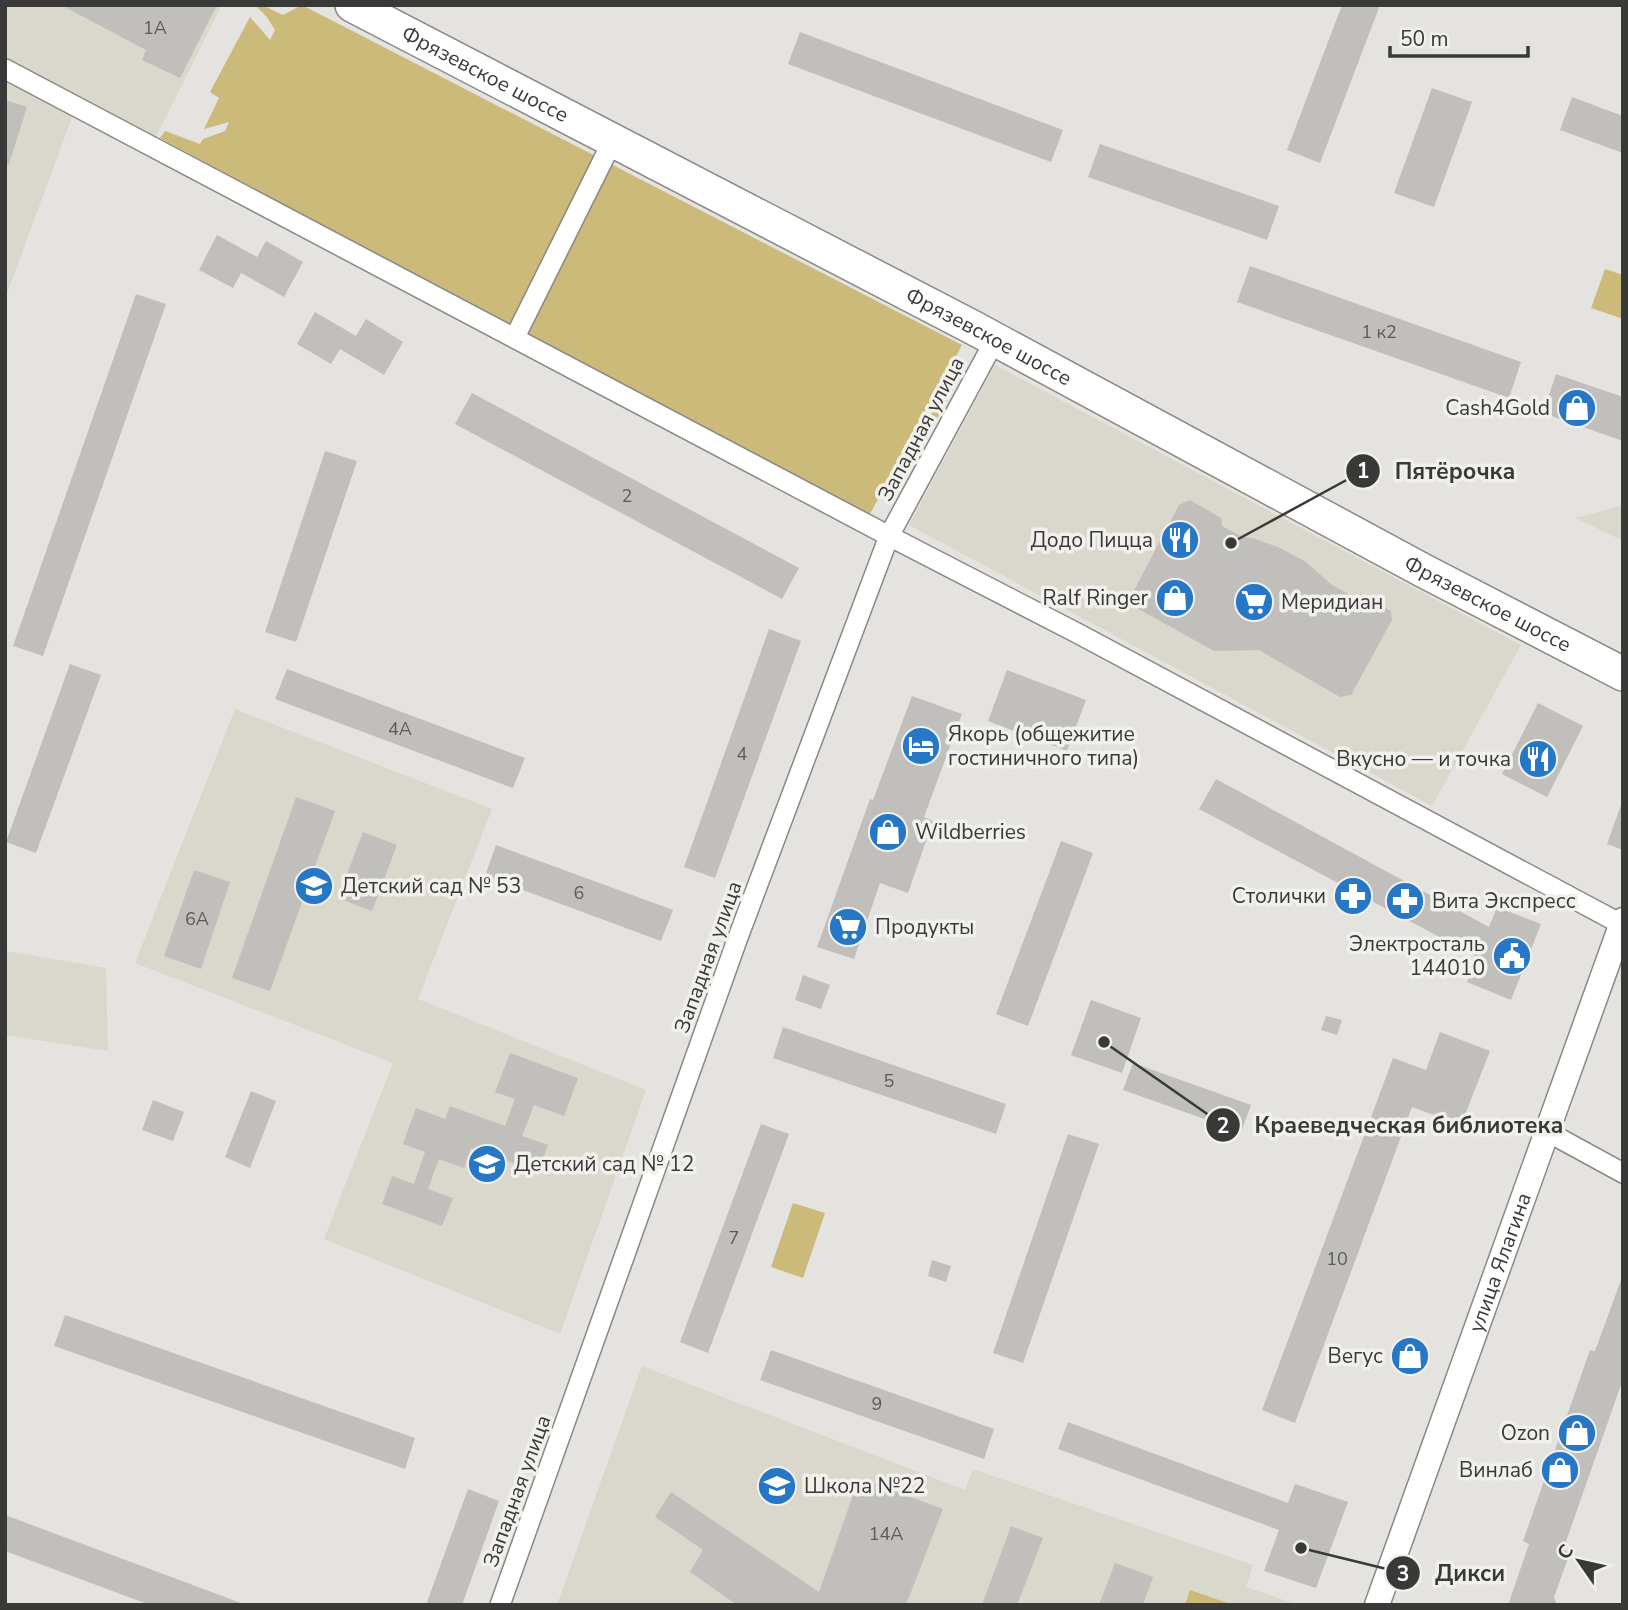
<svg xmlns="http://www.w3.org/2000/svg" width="1628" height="1610" viewBox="0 0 1628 1610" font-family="'Nunito Sans',sans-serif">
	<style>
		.built { fill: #dad7cc }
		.green { fill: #ccba7b }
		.building { fill: #c0bfbc }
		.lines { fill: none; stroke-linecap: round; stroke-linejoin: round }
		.minor-casing { stroke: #898884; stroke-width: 22 }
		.tertiary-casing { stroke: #898884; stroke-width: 27 }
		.trunk-casing { stroke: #898884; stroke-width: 36 }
		.minor { stroke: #fff; stroke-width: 19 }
		.tertiary { stroke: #fff; stroke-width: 24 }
		.trunk { stroke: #fff; stroke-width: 33 }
		.labels { text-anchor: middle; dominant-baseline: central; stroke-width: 7; stroke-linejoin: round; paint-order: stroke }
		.number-label { font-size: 18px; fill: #5b5a58 }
		.street-label { font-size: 21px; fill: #393937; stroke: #f1f0ec }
		.poi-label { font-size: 21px; fill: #393937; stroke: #f1f0ec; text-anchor: end }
		.leader { fill: none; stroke: #393937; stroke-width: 2.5 }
		.callout-dot { fill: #393937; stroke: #f1f0ec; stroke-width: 2.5 }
		.mark-label { font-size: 21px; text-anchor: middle; font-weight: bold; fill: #fff }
		.callout-label { font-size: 23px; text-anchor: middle; font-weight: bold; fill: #393937; stroke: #f1f0ec; stroke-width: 7; stroke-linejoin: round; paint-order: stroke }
	</style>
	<rect width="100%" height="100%" fill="#e4e3df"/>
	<path class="built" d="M 5,5 L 222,5 L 154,141 L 78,101 L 5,299 Z
		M 995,365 L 1521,645 L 1432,806 L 909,525 Z
		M 1623,505 L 1623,541 L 1576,518 Z
		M 235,709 L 492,809 L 418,999 L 646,1090 L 560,1334 L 324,1239 L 393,1063 L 135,963 Z
		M 5,951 L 106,968 L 108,1051 L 5,1035 Z
		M 642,1366 L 965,1490 L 973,1469 L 1253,1565 L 1246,1587 L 1298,1605 L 557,1605 Z"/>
	<path class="green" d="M 255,5 L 262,5 L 283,15 L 302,5 L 962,345 L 865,523 L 160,138 L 165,131 L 200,144 L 203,139 L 225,131 L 229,122 L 204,129 L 219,98 L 210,92 L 250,17 L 270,40 L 275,30 L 266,16 Z
		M 1605,269 L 1623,275 L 1623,319 L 1591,308 Z
		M 955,366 L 961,370 L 961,375 L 935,422 L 930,417 Z
		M 916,440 L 924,445 L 890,503 L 883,499 Z
		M 793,1203 L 825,1213 L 803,1278 L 771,1267 Z
		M 1190,1590 L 1233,1605 L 1185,1605 Z"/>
	<path class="building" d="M 61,5 L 217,5 L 180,78 L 142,60 L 146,50 Z
		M 1342,5 L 1380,5 L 1320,163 L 1287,150 Z
		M 800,32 L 1063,130 L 1051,162 L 788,64 Z
		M 1432,88 L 1472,102 L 1434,207 L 1394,193 Z
		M 1572,97 L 1623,116 L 1623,153 L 1560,130 Z
		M 5,100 L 27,107 L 9,164 L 5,163 Z
		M 1100,144 L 1279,206 L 1267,240 L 1088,177 Z
		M 217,235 L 257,257 L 266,241 L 303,262 L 284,297 L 241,273 L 233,288 L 199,270 Z
		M 1250,266 L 1521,362 L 1509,398 L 1237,302 Z
		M 136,294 L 166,304 L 43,656 L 13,646 Z
		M 315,312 L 356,336 L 366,319 L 403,342 L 384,375 L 340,349 L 331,364 L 297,344 Z
		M 1556,374 L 1623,397 L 1623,441 L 1543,413 Z
		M 472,393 L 799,568 L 782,599 L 455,424 Z
		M 325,451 L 357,461 L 296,642 L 265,632 Z
		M 1190,500 L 1221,518 L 1222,526 L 1243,537 L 1253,538 L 1280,548 L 1306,562 L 1332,585 L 1354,597 L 1360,594 L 1391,611 L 1392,620 L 1351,695 L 1340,697 L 1259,650 L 1214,651 L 1135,607 L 1132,594 L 1179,505 Z
		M 769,629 L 801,641 L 715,878 L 684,867 Z
		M 70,664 L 101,675 L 36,853 L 6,842 Z
		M 287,669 L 525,758 L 513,788 L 275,699 Z
		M 1007,670 L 1086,700 L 1067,751 L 988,721 Z
		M 912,696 L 962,714 L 924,817 L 933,821 L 908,893 L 880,883 L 854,959 L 817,947 L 870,799 L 873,800 Z
		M 1538,703 L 1583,726 L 1547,797 L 1502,774 Z
		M 1216,779 L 1489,927 L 1497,907 L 1541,924 L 1511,1000 L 1467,982 L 1477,957 L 1199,809 Z
		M 296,797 L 335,811 L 270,991 L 232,978 Z
		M 1621,805 L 1623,806 L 1623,850 L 1607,844 Z
		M 363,832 L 397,845 L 372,911 L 338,898 Z
		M 1061,841 L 1093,853 L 1028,1026 L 996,1014 Z
		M 496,845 L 673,910 L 661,941 L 485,876 Z
		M 194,870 L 230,882 L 201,969 L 164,956 Z
		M 803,975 L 830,985 L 821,1009 L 795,1000 Z
		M 1091,1000 L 1141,1018 L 1122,1073 L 1071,1055 Z
		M 1326,1016 L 1342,1020 L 1337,1035 L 1321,1030 Z
		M 783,1027 L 1006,1104 L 996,1134 L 773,1058 Z
		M 1440,1032 L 1490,1051 L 1461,1125 L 1412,1107 L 1295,1423 L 1262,1410 L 1393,1058 L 1426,1070 Z
		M 510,1053 L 578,1078 L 564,1116 L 534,1105 L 522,1136 L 548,1145 L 538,1172 L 471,1148 L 464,1168 L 439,1159 L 428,1189 L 453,1198 L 442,1226 L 382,1204 L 392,1176 L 414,1184 L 425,1152 L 403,1144 L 416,1108 L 445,1119 L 450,1106 L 505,1126 L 515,1099 L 495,1092 Z
		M 1133,1063 L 1251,1105 L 1241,1132 L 1123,1090 Z
		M 251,1091 L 276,1101 L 250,1168 L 225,1157 Z
		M 153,1100 L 184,1112 L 173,1141 L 142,1130 Z
		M 761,1124 L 789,1134 L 708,1353 L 680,1342 Z
		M 1068,1134 L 1099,1144 L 1023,1363 L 993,1353 Z
		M 932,1260 L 951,1266 L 946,1282 L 928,1276 Z
		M 1621,1280 L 1623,1280 L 1623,1379 L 1563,1550 L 1570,1553 L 1554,1597 L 1557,1605 L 1508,1605 L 1529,1544 L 1523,1541 L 1590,1350 L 1595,1351 Z
		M 65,1315 L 415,1438 L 405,1469 L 54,1346 Z
		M 771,1350 L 994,1429 L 984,1459 L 760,1380 Z
		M 1068,1422 L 1288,1503 L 1295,1484 L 1348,1502 L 1316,1588 L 1264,1571 L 1279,1530 L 1058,1449 Z
		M 859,1478 L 943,1509 L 906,1605 L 737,1605 L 690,1572 L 703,1550 L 655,1517 L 671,1492 L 819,1592 Z
		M 468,1489 L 499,1501 L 462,1605 L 426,1605 Z
		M 5,1515 L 241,1603 L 241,1605 L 150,1605 L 5,1551 Z
		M 1011,1526 L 1043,1538 L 1017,1605 L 982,1605 Z
		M 1115,1563 L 1153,1577 L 1143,1605 L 1099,1605 Z"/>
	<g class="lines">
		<g class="minor-casing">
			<path id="minor" d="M 5,69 L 889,536 L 1077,633 L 1621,924
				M 515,337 L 613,140
				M 1546,1131 L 1623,1173
				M 500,1605 L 737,940 L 889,536 L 995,340"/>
		</g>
		<g class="tertiary-casing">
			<g id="tertiary">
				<path id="s1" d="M 1377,1605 L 1623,920"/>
			</g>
		</g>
		<g class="trunk-casing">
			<g id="trunk">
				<path id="s2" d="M 352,5 L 972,327 L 1424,571 L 1623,674"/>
			</g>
		</g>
		<use href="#minor" class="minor"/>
		<use href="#tertiary" class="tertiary"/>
		<use href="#trunk" class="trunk"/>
	</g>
	<defs>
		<g id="shop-disc" transform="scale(2.0125)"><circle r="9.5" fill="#2677c6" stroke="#f1f0ec"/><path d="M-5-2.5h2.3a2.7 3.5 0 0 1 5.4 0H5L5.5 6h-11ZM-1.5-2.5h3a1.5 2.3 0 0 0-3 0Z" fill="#fff"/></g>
		<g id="restaurant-disc" transform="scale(2.0125)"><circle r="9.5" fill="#2677c6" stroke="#f1f0ec"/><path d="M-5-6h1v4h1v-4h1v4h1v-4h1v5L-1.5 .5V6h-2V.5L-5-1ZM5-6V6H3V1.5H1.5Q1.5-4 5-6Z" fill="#fff"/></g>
		<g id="supermarket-disc" transform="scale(2.0125)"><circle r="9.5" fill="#2677c6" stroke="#f1f0ec"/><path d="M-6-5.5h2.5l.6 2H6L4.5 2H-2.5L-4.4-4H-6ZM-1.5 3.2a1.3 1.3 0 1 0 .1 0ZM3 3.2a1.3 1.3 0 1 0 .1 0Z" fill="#fff"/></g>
		<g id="hotel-disc" transform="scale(2.0125)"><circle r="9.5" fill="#2677c6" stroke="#f1f0ec"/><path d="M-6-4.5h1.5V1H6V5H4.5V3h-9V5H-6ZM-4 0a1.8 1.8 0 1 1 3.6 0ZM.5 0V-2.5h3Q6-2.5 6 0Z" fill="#fff"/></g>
		<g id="school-disc" transform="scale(2.0125)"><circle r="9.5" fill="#2677c6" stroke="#f1f0ec"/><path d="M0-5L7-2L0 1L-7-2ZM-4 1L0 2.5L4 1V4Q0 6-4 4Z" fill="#fff"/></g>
		<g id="pharmacy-disc" transform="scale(2.0125)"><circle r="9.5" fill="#2677c6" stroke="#f1f0ec"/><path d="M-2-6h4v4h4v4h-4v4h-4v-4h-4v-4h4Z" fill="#fff"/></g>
		<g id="civic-disc" transform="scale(2.0125)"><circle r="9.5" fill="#2677c6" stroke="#f1f0ec"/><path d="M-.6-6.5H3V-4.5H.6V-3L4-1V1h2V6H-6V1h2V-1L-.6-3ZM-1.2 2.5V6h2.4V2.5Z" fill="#fff"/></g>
	</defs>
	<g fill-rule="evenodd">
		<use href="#shop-disc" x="1577" y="408"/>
		<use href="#restaurant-disc" x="1180" y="540"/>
		<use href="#shop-disc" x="1175" y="598"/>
		<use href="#supermarket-disc" x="1254" y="602"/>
		<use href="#hotel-disc" x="921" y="746"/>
		<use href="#restaurant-disc" x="1538" y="759"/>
		<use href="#shop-disc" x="888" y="832"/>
		<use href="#school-disc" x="314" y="886"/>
		<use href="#pharmacy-disc" x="1353" y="896"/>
		<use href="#pharmacy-disc" x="1405" y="901"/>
		<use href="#supermarket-disc" x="848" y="927"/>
		<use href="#civic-disc" x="1512" y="956"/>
		<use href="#school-disc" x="487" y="1164"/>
		<use href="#shop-disc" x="1410" y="1356"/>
		<use href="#shop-disc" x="1577" y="1433"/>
		<use href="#shop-disc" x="1560" y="1470"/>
		<use href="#school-disc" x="777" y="1486"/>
	</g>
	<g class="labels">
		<g class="number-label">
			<text x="155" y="28">1А</text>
			<text x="1379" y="332">1 к2</text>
			<text x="627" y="496">2</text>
			<text x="400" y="729">4А</text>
			<text x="742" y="754">4</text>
			<text x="579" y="893">6</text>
			<text x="197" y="919">6А</text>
			<text x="889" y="1081">5</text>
			<text x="734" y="1238">7</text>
			<text x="1337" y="1259">10</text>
			<text x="877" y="1404">9</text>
			<text x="886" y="1534">14А</text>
		</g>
		<g class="street-label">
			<text stroke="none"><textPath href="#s2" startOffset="150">Фрязевское шоссе</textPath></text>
			<text stroke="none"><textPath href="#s2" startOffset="718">Фрязевское шоссе</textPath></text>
			<text transform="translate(921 429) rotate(-62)">Западная улица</text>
			<text stroke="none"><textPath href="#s2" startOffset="1284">Фрязевское шоссе</textPath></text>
			<text transform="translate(708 957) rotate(-70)">Западная улица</text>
			<text stroke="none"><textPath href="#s1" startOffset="364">улица Ялагина</textPath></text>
			<text transform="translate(517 1491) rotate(-70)">Западная улица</text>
		</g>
		<g class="poi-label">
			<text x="1550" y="408">Cash4Gold</text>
			<text x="1153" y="540">Додо Пицца</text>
			<text x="1148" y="598">Ralf Ringer</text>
			<text x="1281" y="602" text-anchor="start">Меридиан</text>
			<text x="948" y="734" text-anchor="start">Якорь (общежитие<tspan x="948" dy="24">гостиничного типа)</tspan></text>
			<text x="1511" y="759">Вкусно — и точка</text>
			<text x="915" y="832" text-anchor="start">Wildberries</text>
			<text x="341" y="886" text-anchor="start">Детский сад № 53</text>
			<text x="1326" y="896">Столички</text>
			<text x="1432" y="901" text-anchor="start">Вита Экспресс</text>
			<text x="875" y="927" text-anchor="start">Продукты</text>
			<text x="1485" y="944">Электросталь<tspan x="1485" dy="24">144010</tspan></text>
			<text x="514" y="1164" text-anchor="start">Детский сад № 12</text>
			<text x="1383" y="1356">Вегус</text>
			<text x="1550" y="1433">Ozon</text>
			<text x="1533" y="1470">Винлаб</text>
			<text x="804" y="1486" text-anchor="start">Школа №22</text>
		</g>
	</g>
	<path class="leader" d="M1231 543L1363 471M1104 1042L1223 1125M1301 1548L1403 1573"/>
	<g class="callout-dot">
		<circle cx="1231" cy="543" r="7"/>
		<circle cx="1104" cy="1042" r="7"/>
		<circle cx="1301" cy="1548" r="7"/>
		<circle cx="1363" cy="471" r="18"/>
		<circle cx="1223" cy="1125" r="18"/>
		<circle cx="1403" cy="1573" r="18"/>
	</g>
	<g class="mark-label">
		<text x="1363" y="478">1</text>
		<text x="1223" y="1133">2</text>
		<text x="1403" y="1581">3</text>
	</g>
	<g class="callout-label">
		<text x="1455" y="479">Пятёрочка</text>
		<text x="1409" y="1133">Краеведческая библиотека</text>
		<text x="1470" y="1581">Дикси</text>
	</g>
	<rect width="1628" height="1610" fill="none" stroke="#393937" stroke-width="14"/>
	<g transform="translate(1579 1561) rotate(304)" stroke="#f1f0ec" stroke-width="5" paint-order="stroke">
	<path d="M0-5L12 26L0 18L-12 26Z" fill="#393937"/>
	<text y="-10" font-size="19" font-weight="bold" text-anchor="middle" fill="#393937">С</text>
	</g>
	<path d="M1390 46v10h138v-10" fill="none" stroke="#393937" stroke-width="3.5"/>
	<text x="1400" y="46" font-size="21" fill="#393937" stroke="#f1f0ec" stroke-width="5" paint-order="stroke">50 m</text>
</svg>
